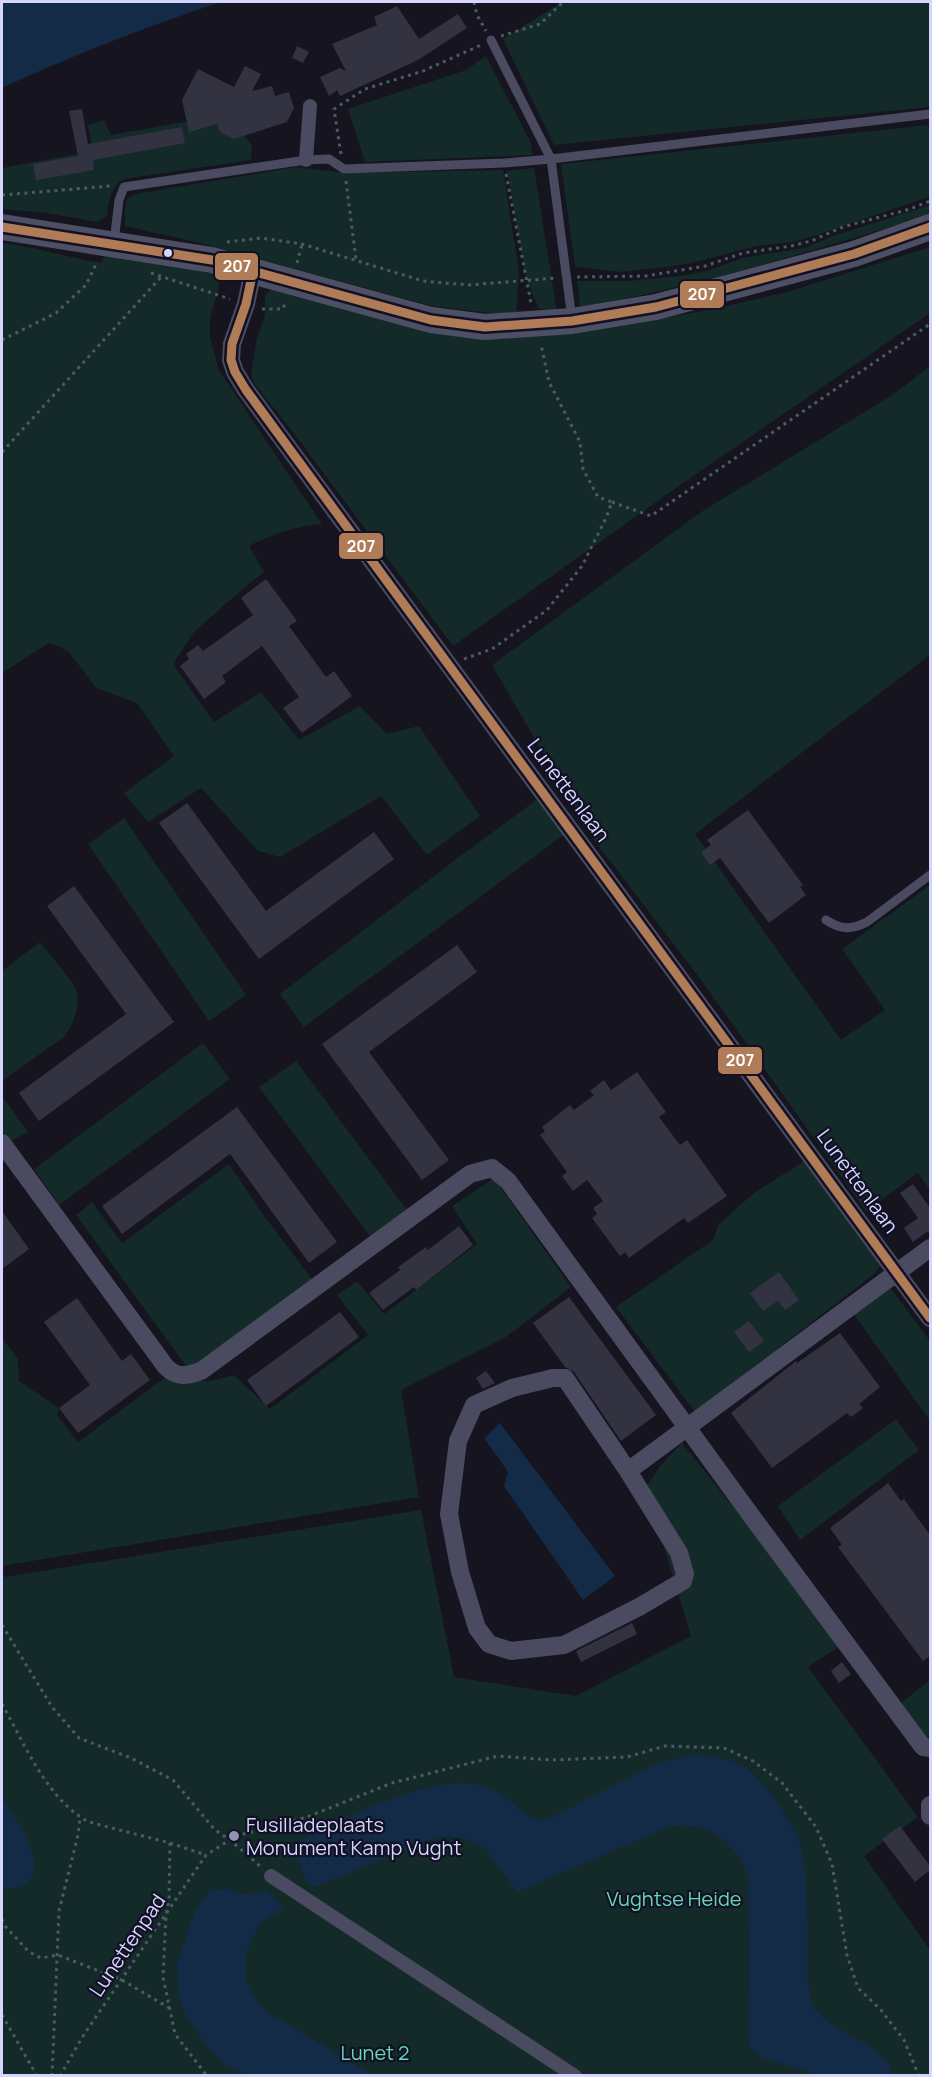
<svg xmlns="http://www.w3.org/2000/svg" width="932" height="2077" viewBox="0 0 932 2077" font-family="Manrope,sans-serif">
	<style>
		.green { fill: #132a29 }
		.water { fill: #132b46 }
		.building { fill: #333241 }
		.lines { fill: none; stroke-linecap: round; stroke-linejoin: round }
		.path { stroke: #4b5b66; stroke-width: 3; stroke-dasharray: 3 4.5; stroke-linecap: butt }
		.service { stroke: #4a4a60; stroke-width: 9 }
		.pedestrian { stroke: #4a4a60; stroke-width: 14 }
		.minor { stroke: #4a4a60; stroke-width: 18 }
		.secondary { stroke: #4d4f65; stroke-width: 26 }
		.bus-1-casing { stroke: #111024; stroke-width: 14 }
		.bus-1 { stroke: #b07c57; stroke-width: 9 }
		.bus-dot { fill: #d6d5fd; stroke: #111024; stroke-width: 2 }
		.poi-dot { fill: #9291af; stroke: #111024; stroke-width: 2 }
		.labels { text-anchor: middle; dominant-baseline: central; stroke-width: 4.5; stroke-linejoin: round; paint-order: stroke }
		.street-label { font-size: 20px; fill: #d6d5fd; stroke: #111024 }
		.poi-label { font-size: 20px; fill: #d6d5fd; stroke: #111024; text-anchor: start }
		.park-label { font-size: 20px; fill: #65d9b2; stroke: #111024 }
		.line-badge { stroke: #111024; stroke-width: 2 }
		.badge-label { font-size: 16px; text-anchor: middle; font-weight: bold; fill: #fff }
	</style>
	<rect width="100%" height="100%" fill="#15141f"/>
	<path class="green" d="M 562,2 L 930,2 L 930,107 L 554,145 L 503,39 Z
		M 486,56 L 531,143 L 532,155 L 365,162 L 348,109 L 466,70 Z
		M 223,109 L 252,145 L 251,160 L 124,179 C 110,187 109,201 107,216 L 97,222 L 47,213 L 2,209 L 2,168 L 93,151 L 88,125 L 104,120 L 111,135 L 206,118 Z
		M 928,125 L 930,134 L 930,196 L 929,197 L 811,237 L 793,242 L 756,246 L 692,263 L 665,267 L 621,272 L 575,267 L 561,164 Z
		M 296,167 L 345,173 L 503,170 L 519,272 L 516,316 L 432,306 L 196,242 L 125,226 L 125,209 L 127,199 L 135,194 Z
		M 534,168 L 556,306 L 556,311 L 539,309 L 526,279 L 507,171 Z
		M 930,205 L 930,215 C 814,250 700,286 580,307 L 577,281 L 628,281 L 682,276 L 710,270 L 742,258 L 804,248 L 836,235 Z
		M 2,243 C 35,247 67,257 101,263 L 106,253 L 217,274 L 219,279 L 218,291 L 210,317 L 210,337 L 219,370 L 322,524 C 295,526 273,534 249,546 L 264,572 L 230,600 L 194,632 L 173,664 L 214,722 L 261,692 L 299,740 L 360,706 L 387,734 L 419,726 L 480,816 L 427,855 L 381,796 L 280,857 L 258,851 L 201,788 L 148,822 L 124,793 L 174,756 L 137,703 L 96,688 L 69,652 L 60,647 L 49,643 L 2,673 Z
		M 930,247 L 930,313 L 676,488 L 453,646 L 292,431 L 254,383 L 251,374 L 257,338 L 265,316 L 265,295 L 272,289 L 493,338 L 534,336 L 610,327 L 709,310 L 787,292 Z
		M 930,366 L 930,655 L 695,834 L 841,1040 L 885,1010 L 842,949 L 930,885 L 930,1190 L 918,1173 L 866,1211 L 698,976 L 593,839 L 492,665 L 701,512 L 894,394 Z
		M 539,798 L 565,834 L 304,1027 L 280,994 L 455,860 Z
		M 124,818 L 246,995 L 209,1021 L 88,844 Z
		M 40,942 C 48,953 71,978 75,988 C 82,1004 73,1025 64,1037 L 2,1081 L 2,971 Z
		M 203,1043 L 230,1079 L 59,1205 L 34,1169 Z
		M 296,1061 L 410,1214 L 372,1239 L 259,1087 Z
		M 2,1096 L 28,1132 L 2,1146 Z
		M 806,1160 L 881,1265 L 873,1275 L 695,1412 L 616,1307 L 713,1240 L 719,1224 L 754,1193 Z
		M 229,1164 L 262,1213 L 318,1287 L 190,1369 L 183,1362 L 76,1215 L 92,1202 L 122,1243 Z
		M 494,1178 L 571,1287 L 506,1337 L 401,1390 L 419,1497 L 2,1566 L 2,1338 L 18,1359 L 19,1381 L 59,1408 L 57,1415 L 78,1442 L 174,1371 C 191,1386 213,1381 234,1375 L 270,1409 L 368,1335 L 337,1295 L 357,1281 L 384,1314 L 477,1244 L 452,1206 Z
		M 889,1286 L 930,1341 L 930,1421 L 853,1313 Z
		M 896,1419 L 919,1450 L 800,1540 L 778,1506 Z
		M 682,1443 L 776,1560 L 840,1646 L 808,1667 L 918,1817 L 864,1856 L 930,1950 L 930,2075 L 2,2075 L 2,1573 L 5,1577 L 421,1510 L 454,1677 L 576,1696 L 691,1636 L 646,1487 L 661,1465 Z
		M 930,1680 L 930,1736 L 926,1739 L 901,1703 Z"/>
	<path class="water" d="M 2,2 L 221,2 C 146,27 73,55 2,88 Z
		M 500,1423 L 615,1576 L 583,1600 L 504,1486 L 508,1472 L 484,1438 Z
		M 696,1754 C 711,1756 726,1758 740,1764 C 761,1774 796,1826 801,1848 C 808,1877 807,1910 808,1940 C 808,1959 805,1991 815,2008 C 829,2034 889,2042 892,2075 L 818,2075 L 761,2057 L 751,2047 L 748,2035 L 749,1961 L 748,1877 C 742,1854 720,1831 695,1827 C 687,1825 679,1826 671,1826 L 517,1892 L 485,1849 L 475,1843 L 457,1837 L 443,1836 L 418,1844 L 318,1886 L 311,1886 L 304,1876 L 292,1845 C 336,1822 437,1769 486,1787 C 508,1795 520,1815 544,1821 L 658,1763 Z
		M 2,1797 C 13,1816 49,1862 28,1882 C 20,1889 12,1889 2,1887 Z
		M 226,1889 L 249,1895 L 267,1891 L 285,1908 L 260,1923 L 247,1952 L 245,1975 L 251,1993 L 265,2010 L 372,2075 L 246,2075 L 223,2063 L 207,2047 L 185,2014 L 179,1996 L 177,1964 L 195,1911 L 211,1890 Z"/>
	<path class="building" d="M 397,6 L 419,39 L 458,14 L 467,28 L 418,60 L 340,96 L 337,90 L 329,96 L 320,77 L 340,68 L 346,71 L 332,44 L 377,25 L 374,17 Z
		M 297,46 L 309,52 L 303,63 L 292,58 Z
		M 245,66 L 261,74 L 252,91 L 272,86 L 275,96 L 289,92 L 294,108 L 287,122 L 234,139 L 220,132 L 217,124 L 189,132 L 182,100 L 198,69 L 234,87 Z
		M 82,109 L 88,144 L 182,127 L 185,143 L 93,160 L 94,170 L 36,180 L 33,164 L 78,156 L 69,111 Z
		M 266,579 L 297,621 L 289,626 L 326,677 L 334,671 L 352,696 L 302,733 L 283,708 L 299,697 L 262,646 L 222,676 L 226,682 L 204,699 L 180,666 L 189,659 L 186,654 L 198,645 L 203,651 L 253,615 L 241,598 Z
		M 187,803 L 266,911 L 374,832 L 394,859 L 259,959 L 159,823 Z
		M 748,810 L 803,885 L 800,887 L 806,895 L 769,923 L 720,858 L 710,865 L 701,852 L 711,845 L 707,840 Z
		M 74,886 L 174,1022 L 39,1121 L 19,1093 L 126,1014 L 47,906 Z
		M 457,945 L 477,972 L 369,1052 L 449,1160 L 422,1180 L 322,1044 Z
		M 637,1072 L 666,1112 L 659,1117 L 680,1145 L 687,1140 L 727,1196 L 688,1223 L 684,1218 L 629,1258 L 625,1252 L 620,1256 L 592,1218 L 597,1214 L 593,1208 L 603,1201 L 587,1180 L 573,1191 L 562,1176 L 567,1172 L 540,1135 L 545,1131 L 542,1127 L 570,1105 L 574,1110 L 594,1095 L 590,1091 L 604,1080 L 611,1090 Z
		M 237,1107 L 337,1242 L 309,1263 L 230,1154 L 122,1234 L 102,1206 Z
		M 913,1184 L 930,1208 L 930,1234 L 928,1231 L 913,1242 L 904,1228 L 918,1218 L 900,1193 Z
		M 2,1211 L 29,1249 L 2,1269 Z
		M 459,1226 L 473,1245 L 416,1290 L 414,1287 L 383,1310 L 369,1293 L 400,1270 L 398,1267 L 426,1247 L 428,1250 Z
		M 779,1272 L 799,1300 L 785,1310 L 778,1301 L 763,1311 L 750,1293 Z
		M 569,1297 L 656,1415 L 621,1441 L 574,1372 L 565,1367 L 533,1323 Z
		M 77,1298 L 122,1361 L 131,1354 L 150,1380 L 78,1433 L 59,1408 L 90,1385 L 44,1322 Z
		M 340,1312 L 359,1337 L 266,1406 L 247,1380 Z
		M 749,1321 L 764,1341 L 749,1352 L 734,1332 Z
		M 840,1333 L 880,1387 L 859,1404 L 863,1408 L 851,1417 L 847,1413 L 772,1468 L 731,1413 L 796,1361 L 797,1363 Z
		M 486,1371 L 495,1383 L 483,1389 L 476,1378 Z
		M 888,1483 L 901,1501 L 904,1499 L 930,1535 L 930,1656 L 923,1661 L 838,1547 L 842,1545 L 830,1528 Z
		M 632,1623 L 637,1634 L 581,1662 L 576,1651 Z
		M 842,1662 L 851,1674 L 839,1683 L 831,1671 Z
		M 900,1826 L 930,1866 L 930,1870 L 915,1882 L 882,1839 Z"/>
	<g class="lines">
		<path class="path" d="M 474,2 L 477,15 L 486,31
			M 501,36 L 540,24 L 563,2
			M 341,154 L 334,109 L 365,89 L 423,71 L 481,45
			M 506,174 L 531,303
			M 346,181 L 356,259
			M 2,195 L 111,186
			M 227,242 L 261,238 L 302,244 L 423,281 L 468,285 L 556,278
			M 297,263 L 302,244
			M 151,273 L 230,299
			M 577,277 L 646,276 L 705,266 L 743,253 L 791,246 L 811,241 L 843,227 L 910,209 L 930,201
			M 262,309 L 283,309 L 286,301
			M 2,340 L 56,313 L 86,285 L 97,262
			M 2,452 L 162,276
			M 612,502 L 651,516 L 930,324
			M 464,659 L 492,649 L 547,610 L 582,566 L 606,518 L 612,502 L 598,497 L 583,469 L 580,442 L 549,382 L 541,344
			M 2,1625 L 52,1707 L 79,1738 L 131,1758 L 173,1780 L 215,1830 L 230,1840 L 261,1867
			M 2,1704 C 24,1743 48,1801 89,1822 L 170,1843 L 206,1855
			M 170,1843 L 169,1899 L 166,1915 L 163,1977 L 175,2034 L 207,2076
			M 2,1919 L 5,1926 L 29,1952 L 41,1958 L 58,1955 L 122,1980 L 171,2009
			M 2,2015 L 37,2076
			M 52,2076 L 59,1911 L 78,1835 L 80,1818
			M 60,2076 L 83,2036 L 206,1855 L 236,1836 L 307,1817 L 392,1783 L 498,1756 L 551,1760 L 627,1757 L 665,1746 L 724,1748 L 753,1761 L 782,1783 L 816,1827 L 832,1864 L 847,1955 L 858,1988 L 881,2010 L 904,2040 L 919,2076"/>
		<path class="service" d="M 491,40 L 551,159 L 572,319
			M 114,242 L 119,200 L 124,187 L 306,160 L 329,159 L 344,169 L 504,163 L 551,159 L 930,114
			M 826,920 C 841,930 851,930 867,922 L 930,875"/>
		<path class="pedestrian" d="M 306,160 L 310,106
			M 271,1876 L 575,2076"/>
		<path class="minor" d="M 253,271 L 246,304 L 232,344 L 231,360 L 235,372 L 246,390 L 930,1318
			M 2,1143 L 166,1367 C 177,1378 187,1376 201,1371 L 470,1174 L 492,1168 L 508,1181 L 750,1514 L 923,1747 L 930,1748
			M 553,1378 L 565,1378 L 628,1471 L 679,1553 L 685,1574 L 683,1581 L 639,1607 L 564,1645 L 511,1651 L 489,1644 L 477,1628 L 460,1572 L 449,1514 L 458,1441 L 474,1405 L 512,1388 Z
			M 628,1471 L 930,1248
			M 930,1805 L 930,1816"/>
		<path class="secondary" d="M 2,227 L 212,260 L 431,320 L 485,327 L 572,321 L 656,307 L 854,254 L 930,227"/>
		<g class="bus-1-casing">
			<path id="bus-1" d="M 2,227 L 212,260 L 431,320 L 485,327 L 572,321 L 656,307 L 854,254 L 930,227
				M 253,271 L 246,304 L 232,344 L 231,360 L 235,372 L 246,390 L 930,1318"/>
		</g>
		<use href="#bus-1" class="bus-1"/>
	</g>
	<circle class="bus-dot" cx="168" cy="253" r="5"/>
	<circle class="poi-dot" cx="234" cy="1836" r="6"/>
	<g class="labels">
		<g class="street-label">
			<text transform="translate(569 790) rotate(53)">Lunettenlaan</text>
			<text transform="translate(858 1181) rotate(54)">Lunettenlaan</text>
			<text transform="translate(127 1945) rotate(-56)">Lunettenpad</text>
		</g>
		<g class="poi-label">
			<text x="246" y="1824">Fusilladeplaats<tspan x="246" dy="23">Monument Kamp Vught</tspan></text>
		</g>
		<g class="park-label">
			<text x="674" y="1898">Vughtse Heide</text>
			<text x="375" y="2052">Lunet 2</text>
		</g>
	</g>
	<g class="line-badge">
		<rect x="214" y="252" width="45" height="29" rx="6" fill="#b07c57"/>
		<rect x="679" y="280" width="46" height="29" rx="6" fill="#b07c57"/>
		<rect x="338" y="532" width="46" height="28" rx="6" fill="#b07c57"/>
		<rect x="717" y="1046" width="46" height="29" rx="6" fill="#b07c57"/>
	</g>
	<g class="badge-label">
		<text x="237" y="272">207</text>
		<text x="702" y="300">207</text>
		<text x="361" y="552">207</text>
		<text x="740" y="1066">207</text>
	</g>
	<rect width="932" height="2077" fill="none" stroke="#d6d5fd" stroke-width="6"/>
</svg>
